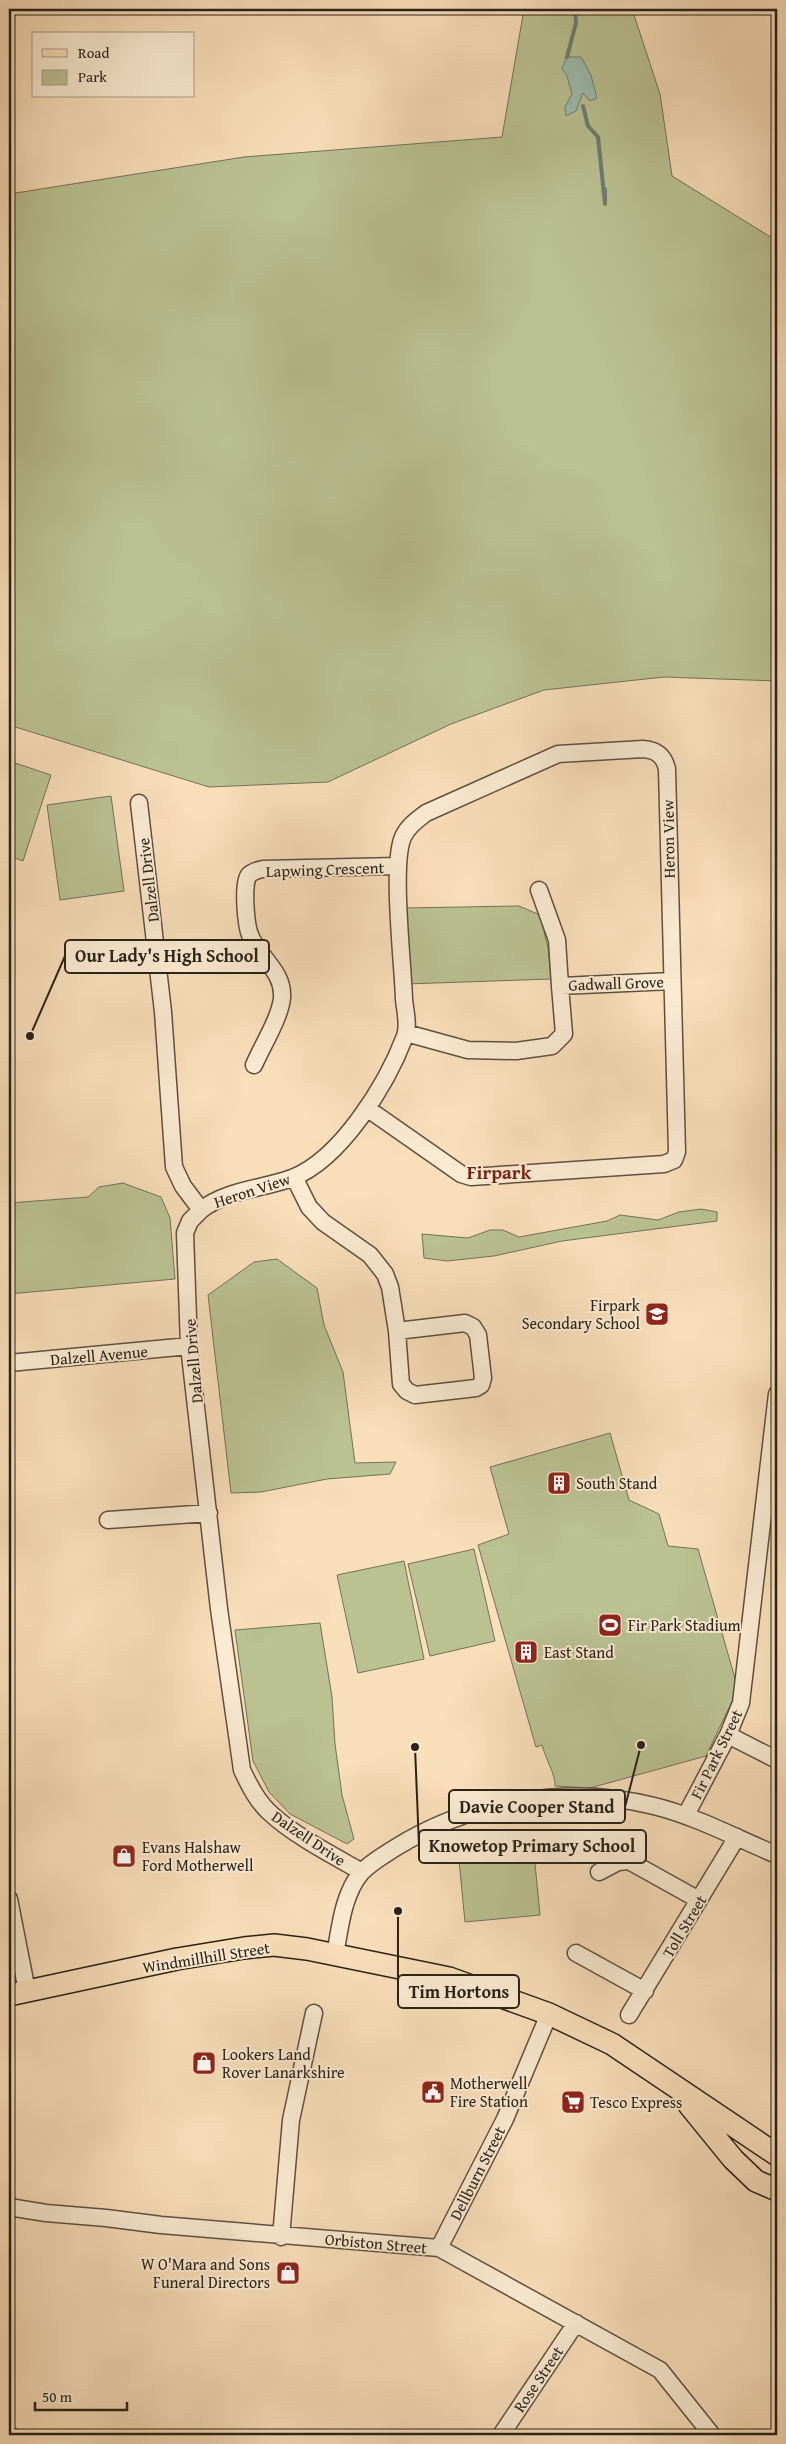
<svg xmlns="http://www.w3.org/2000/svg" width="786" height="2444" viewBox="0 0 786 2444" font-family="'Gentium Book Plus',serif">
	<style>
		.green { fill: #bac292; stroke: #727255 }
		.water { fill: #9dbcaf; stroke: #6f7e73 }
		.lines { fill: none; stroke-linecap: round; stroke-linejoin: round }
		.stream { stroke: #6f7e73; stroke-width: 4 }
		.minor-casing { stroke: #5e5040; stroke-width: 19 }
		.major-casing { stroke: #2a2118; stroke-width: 24 }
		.minor { stroke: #faead2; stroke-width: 16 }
		.major { stroke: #f8deb9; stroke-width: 21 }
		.rail { stroke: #2a2118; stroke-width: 4; stroke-dasharray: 9 9; stroke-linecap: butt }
		.labels { text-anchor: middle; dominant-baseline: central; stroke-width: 4; stroke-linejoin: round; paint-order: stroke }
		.street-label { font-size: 16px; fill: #2a2118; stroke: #faead2 }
		.poi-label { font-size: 16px; fill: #2a2118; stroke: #faead2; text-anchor: start }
		.quarter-label { font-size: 19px; font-weight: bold; fill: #7a1f14; stroke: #faead2 }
		.leader { fill: none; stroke: #2a2118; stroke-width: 2 }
		.callout-dot { fill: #2a2118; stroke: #faead2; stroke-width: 2 }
		.callout { fill: #faead2; stroke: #2a2118; stroke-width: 2 }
		.callout-label { font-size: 18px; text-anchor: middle; font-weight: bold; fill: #2a2118 }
	</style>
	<rect width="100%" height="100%" fill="#f8deb9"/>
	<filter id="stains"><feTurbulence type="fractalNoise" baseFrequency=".004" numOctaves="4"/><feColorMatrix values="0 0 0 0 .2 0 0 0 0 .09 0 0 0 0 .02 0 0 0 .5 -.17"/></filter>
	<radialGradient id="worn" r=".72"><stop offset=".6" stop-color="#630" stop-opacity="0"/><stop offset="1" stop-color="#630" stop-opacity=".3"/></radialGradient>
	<path class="green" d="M 524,9 L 632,9 L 660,94 L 672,176 L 777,241 L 777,681 L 664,677 L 544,690 L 451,724 L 328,782 L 209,787 L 9,725 L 9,194 L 244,157 L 502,137 Z
		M 9,761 L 51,775 L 23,861 L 9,856 Z
		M 111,796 L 124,891 L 60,900 L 47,805 Z
		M 519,906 L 540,915 L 548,948 L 551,979 L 406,984 L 403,908 Z
		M 123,1183 L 161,1197 L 170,1218 L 175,1279 L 9,1294 L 9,1203 L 88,1197 L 99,1187 Z
		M 701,1209 L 717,1212 L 717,1221 L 562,1241 L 494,1256 L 447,1261 L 424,1258 L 422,1234 L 468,1238 L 490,1230 L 503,1230 L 519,1237 L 607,1221 L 620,1215 L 658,1220 L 679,1212 Z
		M 277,1259 L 317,1288 L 324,1325 L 343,1372 L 355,1463 L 396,1462 L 390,1474 L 327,1479 L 261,1492 L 231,1493 L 208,1295 L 254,1262 Z
		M 610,1433 L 629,1500 L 659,1514 L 668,1546 L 698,1549 L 738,1689 L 706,1756 L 590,1788 L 555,1786 C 556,1776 545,1757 542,1745 L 536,1747 L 478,1545 L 509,1534 L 490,1467 Z
		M 474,1549 L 495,1641 L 430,1656 L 408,1564 Z
		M 404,1561 L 424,1659 L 358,1673 L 337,1575 Z
		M 320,1623 L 332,1697 L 335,1744 L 342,1795 L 354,1839 L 347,1844 L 290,1814 L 269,1792 L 253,1761 L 235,1630 Z
		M 533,1843 L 540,1915 L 465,1922 L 458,1850 Z"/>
	<path class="water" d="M 567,57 L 581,57 L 591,75 L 597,98 L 590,101 L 583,93 L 576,111 L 566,116 L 565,107 L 572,94 L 567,76 L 562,68 Z"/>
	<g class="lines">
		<path class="stream" d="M 567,57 L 576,23 L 575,9
			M 583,106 L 588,126 L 598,137 L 605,204 L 605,189"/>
		<g class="minor-casing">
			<path id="minor" d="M 139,803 L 163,1012 L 174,1167 L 183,1186 L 201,1210 L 190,1221 L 185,1233 L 189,1346 L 219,1609 L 242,1770 C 249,1785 257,1801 269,1812 C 293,1835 334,1856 362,1872
				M 539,890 L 557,940 L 560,986
				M 406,1033 L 468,1050 L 516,1051 L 552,1046 L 564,1034 L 560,986 L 672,981
				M 254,1065 C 262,1046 280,1018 282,998 C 284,971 259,958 250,935 C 246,925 242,883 249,875 C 253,871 258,870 263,869 L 398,866
				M 294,1177 L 309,1207 L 323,1222 L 370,1255 L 385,1274 L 390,1287 L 397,1331 L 401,1384 L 407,1391 L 415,1395 L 476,1388 L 481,1385 L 483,1378 L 478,1335 L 473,1327 L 465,1323 L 397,1331
				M 201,1210 C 226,1190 262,1189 292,1178 C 341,1159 387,1084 405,1036 C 409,1026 405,1010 404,999 C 403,964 391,864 403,837 C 408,826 417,820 426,813 L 558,754 L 643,749 C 657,750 664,756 667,769 L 677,1152 L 674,1160 L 664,1164 L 471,1177 L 461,1174 L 368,1109
				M 9,1363 L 189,1346
				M 108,1520 L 209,1513
				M 728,1735 L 777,1760
				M 686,1815 L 728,1735 L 741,1703 L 777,1394
				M 599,1872 L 618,1862 L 629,1861 L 699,1900
				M 9,1899 L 27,1991
				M 576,1953 L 645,1991
				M 335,1955 C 340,1928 343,1894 361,1873 C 370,1863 384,1855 395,1848 C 470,1801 568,1784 654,1806 C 698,1817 736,1838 777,1855
				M 629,2015 L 737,1837
				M 9,2207 L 46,2213 L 106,2218 L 161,2225 L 439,2248 L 660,2370 L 712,2435
				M 281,2237 L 291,2120 L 314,2013
				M 439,2248 L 505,2119 L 549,2014
				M 501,2435 L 576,2323"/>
		</g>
		<g class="major-casing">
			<path id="major" d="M 9,1995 L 177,1959 L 244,1948 L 274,1945 L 307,1949 L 449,1978 L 549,2014 L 612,2044 L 777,2155
				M 689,2105 L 733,2159 L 756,2181 L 777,2190"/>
		</g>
		<use href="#minor" class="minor"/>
		<use href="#major" class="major"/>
		<path class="rail" d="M 9,2427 L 26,2435"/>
	</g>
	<defs>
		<g id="school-square" transform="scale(1.25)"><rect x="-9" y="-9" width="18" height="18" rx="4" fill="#8f2418" stroke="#faead2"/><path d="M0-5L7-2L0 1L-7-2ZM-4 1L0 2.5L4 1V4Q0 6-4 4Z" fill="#fff"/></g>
		<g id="building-square" transform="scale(1.25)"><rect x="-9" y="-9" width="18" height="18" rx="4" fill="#8f2418" stroke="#faead2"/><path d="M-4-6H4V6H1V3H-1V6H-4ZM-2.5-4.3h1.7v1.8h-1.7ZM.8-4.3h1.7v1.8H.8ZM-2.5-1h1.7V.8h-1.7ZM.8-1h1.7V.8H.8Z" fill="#fff"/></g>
		<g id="stadium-square" transform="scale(1.25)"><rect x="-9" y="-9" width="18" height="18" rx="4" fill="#8f2418" stroke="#faead2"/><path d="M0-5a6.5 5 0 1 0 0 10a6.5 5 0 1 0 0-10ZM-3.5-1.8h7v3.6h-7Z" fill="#fff"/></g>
		<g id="shop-square" transform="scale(1.25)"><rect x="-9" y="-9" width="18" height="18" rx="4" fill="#8f2418" stroke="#faead2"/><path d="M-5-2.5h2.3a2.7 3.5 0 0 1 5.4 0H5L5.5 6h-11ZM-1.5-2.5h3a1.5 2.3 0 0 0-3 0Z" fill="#fff"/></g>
		<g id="civic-square" transform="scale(1.25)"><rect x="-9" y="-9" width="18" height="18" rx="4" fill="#8f2418" stroke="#faead2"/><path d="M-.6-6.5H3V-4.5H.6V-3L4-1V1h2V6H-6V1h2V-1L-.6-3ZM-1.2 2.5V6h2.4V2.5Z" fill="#fff"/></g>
		<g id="supermarket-square" transform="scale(1.25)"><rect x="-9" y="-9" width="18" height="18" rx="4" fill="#8f2418" stroke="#faead2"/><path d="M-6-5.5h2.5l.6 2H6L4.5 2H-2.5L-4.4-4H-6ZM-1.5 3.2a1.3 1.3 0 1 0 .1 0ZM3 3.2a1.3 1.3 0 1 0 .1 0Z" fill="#fff"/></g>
	</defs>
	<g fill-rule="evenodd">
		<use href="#school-square" x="657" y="1314"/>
		<use href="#building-square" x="559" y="1483"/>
		<use href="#stadium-square" x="610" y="1625"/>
		<use href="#building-square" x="526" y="1652"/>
		<use href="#shop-square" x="124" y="1856"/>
		<use href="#shop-square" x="204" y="2063"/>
		<use href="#civic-square" x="433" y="2092"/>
		<use href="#supermarket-square" x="573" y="2102"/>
		<use href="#shop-square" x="288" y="2273"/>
	</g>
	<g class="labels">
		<g class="street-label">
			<text transform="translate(668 839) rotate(-91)">Heron View</text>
			<text transform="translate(325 869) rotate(-2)">Lapwing Crescent</text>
			<text transform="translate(148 880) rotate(-97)">Dalzell Drive</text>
			<text transform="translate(616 983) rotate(-2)">Gadwall Grove</text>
			<text transform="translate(252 1190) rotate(-18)">Heron View</text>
			<text transform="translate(99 1355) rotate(-5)">Dalzell Avenue</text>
			<text transform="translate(193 1361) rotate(-95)">Dalzell Drive</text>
			<text transform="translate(716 1754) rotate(-64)">Fir Park Street</text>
			<text transform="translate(309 1838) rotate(34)">Dalzell Drive</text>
			<text transform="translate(684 1926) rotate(-59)">Toll Street</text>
			<text transform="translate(206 1957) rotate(-9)">Windmillhill Street</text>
			<text transform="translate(477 2173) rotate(-63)">Dellburn Street</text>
			<text transform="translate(376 2243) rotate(5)">Orbiston Street</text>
			<text transform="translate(538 2379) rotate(-56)">Rose Street</text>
		</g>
		<g class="poi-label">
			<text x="640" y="1305" text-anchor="end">Firpark<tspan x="640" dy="18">Secondary School</tspan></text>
			<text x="576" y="1483">South Stand</text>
			<text x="628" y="1625">Fir Park Stadium</text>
			<text x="544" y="1652">East Stand</text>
			<text x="142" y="1847">Evans Halshaw<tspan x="142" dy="18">Ford Motherwell</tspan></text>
			<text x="222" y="2054">Lookers Land<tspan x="222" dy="18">Rover Lanarkshire</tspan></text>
			<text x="450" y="2083">Motherwell<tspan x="450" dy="18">Fire Station</tspan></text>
			<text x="590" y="2102">Tesco Express</text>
			<text x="270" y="2264" text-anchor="end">W O'Mara and Sons<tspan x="270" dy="18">Funeral Directors</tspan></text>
		</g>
		<g class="quarter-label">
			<text x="499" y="1172">Firpark</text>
		</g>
	</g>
	<path class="leader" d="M30 1036L65 956M641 1745L625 1807M415 1747L419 1846M398 1911L398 1992"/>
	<g class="callout-dot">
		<circle cx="30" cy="1036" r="5"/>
		<circle cx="641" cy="1745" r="5"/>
		<circle cx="415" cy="1747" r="5"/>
		<circle cx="398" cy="1911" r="5"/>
	</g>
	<g class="callout">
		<rect x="65" y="940" width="204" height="33" rx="5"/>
		<rect x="449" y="1790" width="176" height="33" rx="5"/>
		<rect x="419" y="1830" width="227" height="33" rx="5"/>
		<rect x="398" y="1975" width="121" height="33" rx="5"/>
	</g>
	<g class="callout-label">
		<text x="167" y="962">Our Lady's High School</text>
		<text x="537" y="1813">Davie Cooper Stand</text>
		<text x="532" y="1852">Knowetop Primary School</text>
		<text x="459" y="1998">Tim Hortons</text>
	</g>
	<rect width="786" height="2444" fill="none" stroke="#f8deb9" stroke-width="30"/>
	<rect x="10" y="10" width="766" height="2424" fill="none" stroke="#2a2118" stroke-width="2.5"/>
	<rect x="15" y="15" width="756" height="2414" fill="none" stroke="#2a2118"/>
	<rect x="32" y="32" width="162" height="65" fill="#faead2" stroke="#a79a88"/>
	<rect x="42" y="49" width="25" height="8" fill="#f8deb9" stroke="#a79a88"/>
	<text x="78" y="58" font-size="15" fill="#2a2118">Road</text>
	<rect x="42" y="70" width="25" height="15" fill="#bac292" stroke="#a79a88"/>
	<text x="78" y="82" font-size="15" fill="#2a2118">Park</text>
	<path d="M35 2402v8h92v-8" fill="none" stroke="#2a2118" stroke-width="2.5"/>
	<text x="42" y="2402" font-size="15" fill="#2a2118" stroke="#faead2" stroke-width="4" paint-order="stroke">50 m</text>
	<rect width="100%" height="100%" filter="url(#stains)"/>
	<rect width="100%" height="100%" fill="url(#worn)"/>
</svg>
